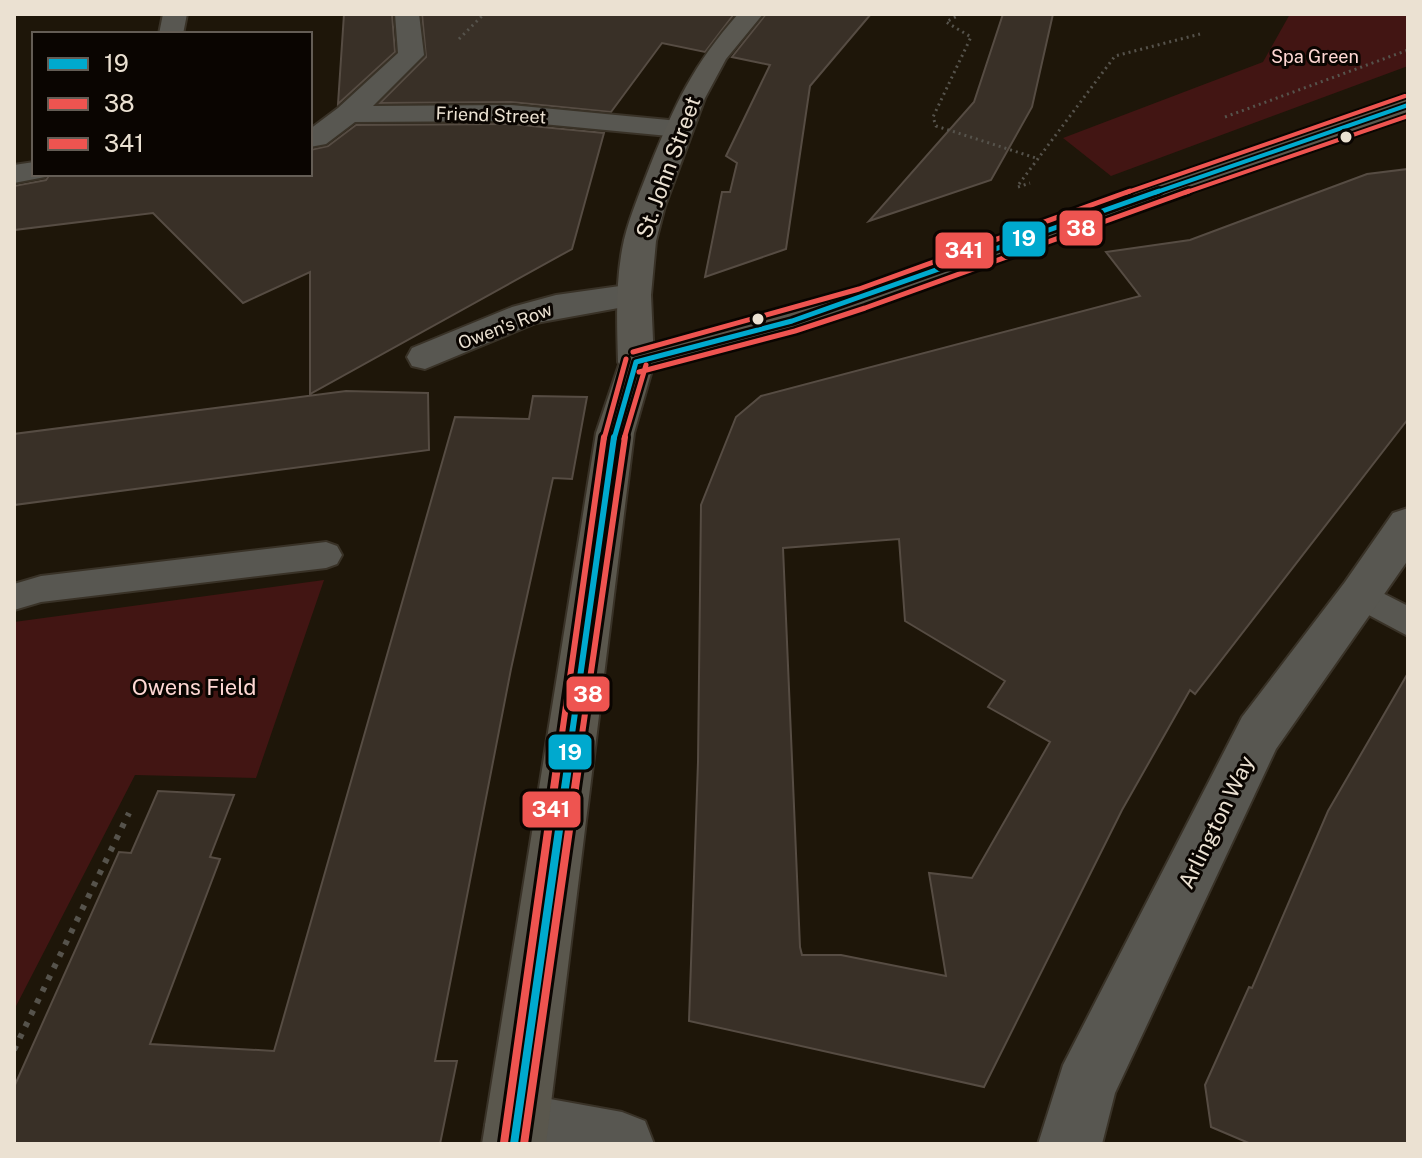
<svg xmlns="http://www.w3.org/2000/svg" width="1422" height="1158" viewBox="0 0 1422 1158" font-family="'Public Sans',sans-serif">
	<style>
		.green { fill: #421513 }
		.building { fill: #393027; stroke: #564c43; stroke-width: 2; fill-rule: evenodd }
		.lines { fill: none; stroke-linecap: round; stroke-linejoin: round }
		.service-casing { stroke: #393227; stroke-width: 4 }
		.minor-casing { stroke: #393227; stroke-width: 4 }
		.secondary-casing { stroke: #393227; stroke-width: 4 }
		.primary-casing { stroke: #393227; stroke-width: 4 }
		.path-far1 { stroke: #56534c; stroke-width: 3; stroke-dasharray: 2 4; stroke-linecap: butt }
		.path { stroke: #56534c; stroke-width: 6; stroke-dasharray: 5 8; stroke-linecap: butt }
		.service { fill: #585751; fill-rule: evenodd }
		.minor { fill: #585751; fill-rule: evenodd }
		.secondary { fill: #5a5851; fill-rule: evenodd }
		.primary { fill: #5a574d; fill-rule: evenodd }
		.bus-1-far3-casing { stroke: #0a0501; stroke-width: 8 }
		.bus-1-far2-casing { stroke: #0a0501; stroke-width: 10 }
		.bus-1-far1-casing { stroke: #0a0501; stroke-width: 12 }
		.bus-1-casing { stroke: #0a0501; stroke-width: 14 }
		.bus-2-far3-casing { stroke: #0a0501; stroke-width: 8 }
		.bus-2-far2-casing { stroke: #0a0501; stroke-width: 10 }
		.bus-2-far1-casing { stroke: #0a0501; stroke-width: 12 }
		.bus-2-casing { stroke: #0a0501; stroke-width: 14 }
		.bus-3-far3-casing { stroke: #0a0501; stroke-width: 8 }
		.bus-3-far2-casing { stroke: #0a0501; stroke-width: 10 }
		.bus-3-far1-casing { stroke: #0a0501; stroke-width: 12 }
		.bus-3-casing { stroke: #0a0501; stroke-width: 14 }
		.bus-1-far3 { stroke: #00a9ce; stroke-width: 4 }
		.bus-1-far2 { stroke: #00a9ce; stroke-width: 5 }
		.bus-1-far1 { stroke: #00a9ce; stroke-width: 6 }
		.bus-1 { stroke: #00a9ce; stroke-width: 8 }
		.bus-2-far3 { stroke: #ee5450; stroke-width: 4 }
		.bus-2-far2 { stroke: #ee5450; stroke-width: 5 }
		.bus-2-far1 { stroke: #ee5450; stroke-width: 6 }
		.bus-2 { stroke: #ee5450; stroke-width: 8 }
		.bus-3-far3 { stroke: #ee5450; stroke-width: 4 }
		.bus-3-far2 { stroke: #ee5450; stroke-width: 5 }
		.bus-3-far1 { stroke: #ee5450; stroke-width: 6 }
		.bus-3 { stroke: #ee5450; stroke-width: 8 }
		.bus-dot { fill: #ebe1d2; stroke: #0a0501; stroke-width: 3 }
		.labels { text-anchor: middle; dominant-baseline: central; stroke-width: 6; stroke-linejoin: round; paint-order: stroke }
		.far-park-label { font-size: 18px; fill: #fed7d3; stroke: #0a0501 }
		.far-street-label { font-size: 18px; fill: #ebe1d2; stroke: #0a0501 }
		.street-label { font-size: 22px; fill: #ebe1d2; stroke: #0a0501 }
		.park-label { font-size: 22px; fill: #fed7d3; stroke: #0a0501 }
		.line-badge { stroke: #0a0501; stroke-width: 3 }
		.badge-label { font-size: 22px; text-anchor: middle; font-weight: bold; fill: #fff }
	</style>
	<rect width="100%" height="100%" fill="#1e1609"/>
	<path class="green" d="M 1290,14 L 1408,14 L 1408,66 L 1111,176 L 1063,138 L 1263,62 Z
		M 324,580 L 256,778 L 135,775 L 14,1010 L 14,622 Z"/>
	<path class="building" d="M 344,14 L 392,14 L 395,52 L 338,104 Z
		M 422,14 L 734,14 L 705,52 L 662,43 L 611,112 L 511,102 L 380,103 L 426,57 Z
		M 766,14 L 871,14 L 810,86 L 786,249 L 705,277 L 722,192 L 730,192 L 737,163 L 726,156 L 770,65 L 732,57 Z
		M 1003,14 L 1053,14 L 1032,107 L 991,180 L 869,221 L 974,102 Z
		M 511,124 L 604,133 L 572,249 L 310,394 L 310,272 L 243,303 L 153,213 L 14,230 L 14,186 L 46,180 L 50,174 L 310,174 L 310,150 L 328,146 L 356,125 Z
		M 1408,169 L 1408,419 L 1195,694 L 1190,690 L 1122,810 L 984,1087 L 689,1021 L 698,762 L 701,505 L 736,417 L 761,396 L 1140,296 L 1106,252 L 1190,240 L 1367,174 ZM 899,539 L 905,621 L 1005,681 L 988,707 L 1050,742 L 972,878 L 929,873 L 946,976 L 841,955 L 802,955 L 800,947 L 783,548 Z
		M 346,391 L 428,393 L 429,450 L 14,505 L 14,434 Z
		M 533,396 L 587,397 L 572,479 L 553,478 L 511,669 L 435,1061 L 457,1061 L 440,1144 L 14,1144 L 14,1087 L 119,852 L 131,853 L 158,791 L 234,795 L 210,857 L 220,859 L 150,1044 L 274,1051 L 455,417 L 529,419 Z
		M 1408,673 L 1408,1144 L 1251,1144 L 1211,1127 L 1205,1085 L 1249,987 L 1252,988 L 1328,811 Z"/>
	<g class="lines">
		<g class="service-casing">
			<path id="service" d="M 326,542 L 337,546 L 342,555 L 337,564 L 326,568 L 41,602 L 14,610 L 14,584 L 41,576 Z
				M 1361,582 L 1408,606 L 1408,636 L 1350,605 L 1345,595 L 1350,585 Z"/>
		</g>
		<g class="minor-casing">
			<path id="minor" d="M 163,14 L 187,14 L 183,34 L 159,34 Z
				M 395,14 L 419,14 L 424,55 L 373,106 L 511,105 L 679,121 L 689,123 L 693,129 L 689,135 L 679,137 L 511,121 L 355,122 L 326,144 L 310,147 L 310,129 L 338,108 L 398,53 Z
				M 34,162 L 34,174 L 47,174 L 45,177 L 14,183 L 14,165 Z
				M 634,284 L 646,287 L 651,295 L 646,303 L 536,323 L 425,369 L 412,366 L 407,357 L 412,348 L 512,307 L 556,295 Z
				M 1408,508 L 1408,560 L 1276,749 L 1115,1093 L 1102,1144 L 1038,1144 L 1063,1065 L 1242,717 L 1345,582 L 1393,513 Z
				M 517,1093 L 622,1112 L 645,1121 L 654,1144 L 493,1144 L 485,1125 L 495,1103 Z"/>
		</g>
		<g class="secondary-casing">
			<path id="secondary" d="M 738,14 L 763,14 L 726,59 L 705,98 L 665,206 L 656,241 L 651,295 L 654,362 L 649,371 L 636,374 L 623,371 L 618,362 C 617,322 615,280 624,240 C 630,215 641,190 650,166 C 676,102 692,67 738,14 Z"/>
		</g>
		<g class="primary-casing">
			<path id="primary" d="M 1408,97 L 1408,114 L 1072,232 L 874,306 L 804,329 L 652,370 L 634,433 L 546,1144 L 482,1144 L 596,433 L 623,353 L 782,312 L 850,290 L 1050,218 Z"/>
		</g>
		<path class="path-far1" d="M 961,14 L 946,22 L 971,37 L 933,117 L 936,126 L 1039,159
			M 459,39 L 484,14
			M 1225,117 L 1408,50
			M 1019,184 L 1115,56 L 1200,34
			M 1018,187 L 1030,183"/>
		<path class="path" d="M 14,1050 L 129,813"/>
		<use href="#service" class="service"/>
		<use href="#minor" class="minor"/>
		<use href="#secondary" class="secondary"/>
		<use href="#primary" class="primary"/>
		<g class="bus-1-far3-casing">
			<path id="bus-1-far3" d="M 1154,193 L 1408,105"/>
		</g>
		<g class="bus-1-far2-casing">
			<path id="bus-1-far2" d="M 636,362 L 792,321 L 1159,191
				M 614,439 L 636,362"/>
		</g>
		<g class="bus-1-far1-casing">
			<path id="bus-1-far1" d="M 569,755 L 614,437"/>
		</g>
		<g class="bus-1-casing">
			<path id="bus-1" d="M 514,1144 L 570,753"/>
		</g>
		<g class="bus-2-far3-casing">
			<path id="bus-2-far3" d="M 1184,193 L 1408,116"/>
		</g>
		<g class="bus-2-far2-casing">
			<path id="bus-2-far2" d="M 639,372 L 795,331 L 865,308 L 1189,191
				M 624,439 L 646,365"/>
		</g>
		<g class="bus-2-far1-casing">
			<path id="bus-2-far1" d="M 579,755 L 625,437"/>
		</g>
		<g class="bus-2-casing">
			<path id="bus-2" d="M 524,1144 L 580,753"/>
		</g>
		<g class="bus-3-far3-casing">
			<path id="bus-3-far3" d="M 1125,193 L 1405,96"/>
		</g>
		<g class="bus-3-far2-casing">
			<path id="bus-3-far2" d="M 633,352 L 859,289 L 1130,191
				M 604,439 L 626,359"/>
		</g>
		<g class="bus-3-far1-casing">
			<path id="bus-3-far1" d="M 559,755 L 604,437"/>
		</g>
		<g class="bus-3-casing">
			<path id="bus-3" d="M 504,1143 L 559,753"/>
		</g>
		<use href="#bus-1-far3" class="bus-1-far3"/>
		<use href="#bus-1-far2" class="bus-1-far2"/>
		<use href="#bus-1-far1" class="bus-1-far1"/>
		<use href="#bus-1" class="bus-1"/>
		<use href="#bus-2-far3" class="bus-2-far3"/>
		<use href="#bus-2-far2" class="bus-2-far2"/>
		<use href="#bus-2-far1" class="bus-2-far1"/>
		<use href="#bus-2" class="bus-2"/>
		<use href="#bus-3-far3" class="bus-3-far3"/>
		<use href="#bus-3-far2" class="bus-3-far2"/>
		<use href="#bus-3-far1" class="bus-3-far1"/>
		<use href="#bus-3" class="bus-3"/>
	</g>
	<g class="bus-dot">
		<circle cx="1346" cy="137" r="7"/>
		<circle cx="758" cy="319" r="7"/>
	</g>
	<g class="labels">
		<g class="far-park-label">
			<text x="1315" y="56">Spa Green</text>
		</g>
		<g class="far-street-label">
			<text transform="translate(491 115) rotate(2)">Friend Street</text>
			<text transform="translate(505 326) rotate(-21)">Owen's Row</text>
		</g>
		<g class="street-label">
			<text transform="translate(668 167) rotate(-70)">St. John Street</text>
			<text transform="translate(1216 822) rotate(-64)">Arlington Way</text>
		</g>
		<g class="park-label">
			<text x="194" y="687">Owens Field</text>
		</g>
	</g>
	<g class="line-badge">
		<rect x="1058" y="209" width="46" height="38" rx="8" fill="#ee5450"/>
		<rect x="1001" y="220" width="46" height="38" rx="8" fill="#00a9ce"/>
		<rect x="934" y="231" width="61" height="39" rx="8" fill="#ee5450"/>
		<rect x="565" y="675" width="46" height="38" rx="8" fill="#ee5450"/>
		<rect x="547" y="733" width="46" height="38" rx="8" fill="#00a9ce"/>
		<rect x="521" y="790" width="61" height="39" rx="8" fill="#ee5450"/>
	</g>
	<g class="badge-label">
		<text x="1081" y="236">38</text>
		<text x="1024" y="246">19</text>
		<text x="964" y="258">341</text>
		<text x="588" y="702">38</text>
		<text x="570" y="760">19</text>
		<text x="551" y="817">341</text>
	</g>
	<rect width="1422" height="1158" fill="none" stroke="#ebe1d2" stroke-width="32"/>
	<rect x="32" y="32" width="280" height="144" fill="#0a0501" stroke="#645d55" stroke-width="2"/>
	<rect x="48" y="58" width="40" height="12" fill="#00a9ce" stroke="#645d55" stroke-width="2"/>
	<text x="104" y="72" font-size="24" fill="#ebe1d2">19</text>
	<rect x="48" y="98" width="40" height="12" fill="#ee5450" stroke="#645d55" stroke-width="2"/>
	<text x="104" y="112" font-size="24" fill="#ebe1d2">38</text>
	<rect x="48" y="138" width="40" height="12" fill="#ee5450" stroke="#645d55" stroke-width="2"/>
	<text x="104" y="152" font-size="24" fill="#ebe1d2">341</text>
</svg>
